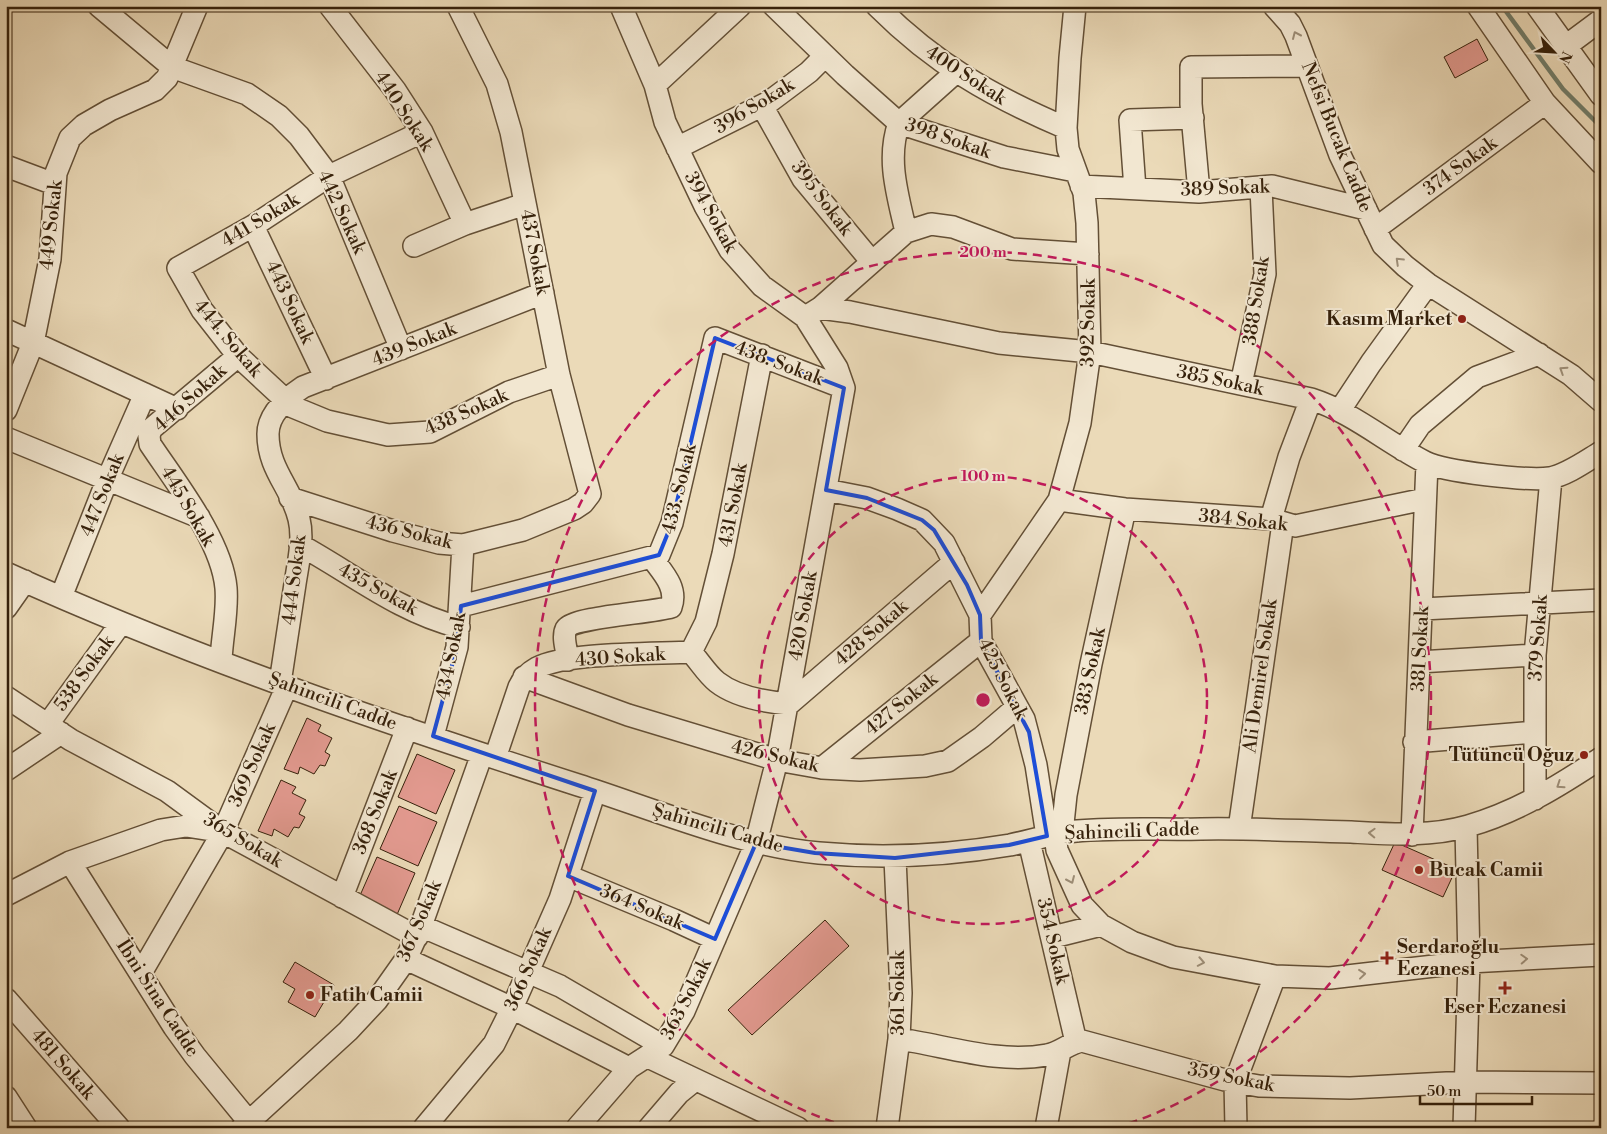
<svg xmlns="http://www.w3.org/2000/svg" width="1607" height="1134" viewBox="0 0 1607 1134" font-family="'Libre Bodoni',serif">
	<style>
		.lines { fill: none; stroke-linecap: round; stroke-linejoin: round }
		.stream { stroke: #717d6a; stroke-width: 4.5 }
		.building { fill: #e39a90; stroke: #36210b }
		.minor-casing { stroke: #634f36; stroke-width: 24 }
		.minor { stroke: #f2e7d1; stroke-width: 21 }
		.oneway { stroke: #9d8e78 }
		.marked { fill: none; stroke: #1d4ed8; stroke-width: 4; stroke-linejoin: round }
		.ring { fill: none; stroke: #c2185b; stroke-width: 2.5; stroke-dasharray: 9 6 }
		.poi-dot { fill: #8f2418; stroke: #f2e7d1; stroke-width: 2 }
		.labels { text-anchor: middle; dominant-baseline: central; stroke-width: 4; stroke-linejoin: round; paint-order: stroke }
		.street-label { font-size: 19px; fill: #36210b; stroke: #f2e7d1 }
		.poi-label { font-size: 19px; font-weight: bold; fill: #36210b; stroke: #f2e7d1; text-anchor: start }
		.centre { fill: #c2185b; stroke: #f2e7d1; stroke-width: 2.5 }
		.ring-label { font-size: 15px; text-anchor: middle; font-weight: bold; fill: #c2185b; stroke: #f2e7d1; stroke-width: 4; stroke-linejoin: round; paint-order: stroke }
	</style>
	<rect width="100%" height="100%" fill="#ebdab8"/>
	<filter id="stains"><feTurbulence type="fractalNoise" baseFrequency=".004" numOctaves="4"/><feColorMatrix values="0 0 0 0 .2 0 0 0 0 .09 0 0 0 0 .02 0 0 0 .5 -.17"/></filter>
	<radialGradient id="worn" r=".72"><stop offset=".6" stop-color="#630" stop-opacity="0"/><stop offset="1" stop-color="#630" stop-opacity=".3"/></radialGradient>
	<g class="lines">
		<path class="stream" d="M 1502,6 L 1563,89 L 1601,127"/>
	</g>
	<path class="building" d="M 1477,39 L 1488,60 L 1455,78 L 1444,57 Z
		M 307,718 L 321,725 L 318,731 L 332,738 L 325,752 L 330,755 L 325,766 L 320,765 L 314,774 L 300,767 L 298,774 L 284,769 Z
		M 417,754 L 455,770 L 436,814 L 398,797 Z
		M 281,780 L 296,787 L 292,793 L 306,800 L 299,814 L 305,817 L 299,828 L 294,827 L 288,837 L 274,829 L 272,836 L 258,831 Z
		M 399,806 L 437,822 L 418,866 L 380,849 Z
		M 1395,842 L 1456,869 L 1443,897 L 1382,870 Z
		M 377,857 L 415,873 L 396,917 L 358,900 Z
		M 825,920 L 849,946 L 752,1035 L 728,1010 Z
		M 295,962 L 334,985 L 315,1017 L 288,1002 L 295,989 L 283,982 Z"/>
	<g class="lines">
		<g class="minor-casing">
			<path id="minor" d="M 99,6 L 172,67 L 247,94 L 279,116 L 299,136 L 329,176 L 401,349
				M 330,6 L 395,90 L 422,132 L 465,224
				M 774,6 L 845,75 L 899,123 L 1004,157 L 1075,171
				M 877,6 C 935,64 991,96 1066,128
				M 1274,6 L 1290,24 L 1296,36 L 1340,155 L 1383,245 L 1405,266 L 1428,284 L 1571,375 L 1601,401
				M 1478,6 L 1545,103 L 1601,163
				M 1537,6 L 1601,95
				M 1566,46 L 1601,20
				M 655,85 L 740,6
				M 762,106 L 803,179 L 872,262
				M 422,132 L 329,176 L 253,226 L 178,268 L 202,310 L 238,356 L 293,407 L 327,421 L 388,435 L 430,432 L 509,392 L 559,375
				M 677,148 L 769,102 L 809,72 L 825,56
				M 6,166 L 54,184
				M 1081,186 L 1199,192 L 1272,186 L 1366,209
				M 1135,189 L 1130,120 L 1193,118
				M 1199,192 L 1191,104 L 1191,67 L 1307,66
				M 253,226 L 326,379
				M 1375,229 L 1545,103
				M 906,232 C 898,196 886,159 899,123 L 956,72
				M 414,246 L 465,224 L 525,204
				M 820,308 L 850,312 L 999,343 L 1090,352 L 1311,399 C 1352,412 1386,442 1425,462 C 1444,472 1528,481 1550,478 C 1567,475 1586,461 1601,452
				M 812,313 L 820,308 L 906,232 L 931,224 L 953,227 L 1012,249 L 1088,254
				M 6,330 L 177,409
				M 1241,384 L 1265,274 L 1261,188
				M 6,410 L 33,343 L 50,259 L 56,173 L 70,138 L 84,125 L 110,110 L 155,90 L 167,78 L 197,6
				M 1340,410 L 1371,363 L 1428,284
				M 6,438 L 199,517
				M 1403,450 L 1420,425 L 1477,377 L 1539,354
				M 826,490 L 867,498 L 897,509 L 922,520 L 944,543 L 980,615 L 981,641 L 1024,719 L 1036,765 L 1047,836
				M 290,498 L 393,531 L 439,543 L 463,545 L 523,530 L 574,509 L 583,503 L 590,494 L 559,375 L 511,132 L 497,84 L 458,6
				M 1059,500 L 1125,509 L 1271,519 L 1295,526 L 1425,499
				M 1271,519 L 1289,457 L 1311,399
				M 300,545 C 353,574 399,612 459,627
				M 6,573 C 191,657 385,723 578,785 C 653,809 741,846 819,853 C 885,859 945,856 1010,845 C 1029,841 1048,835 1067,832 C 1111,827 1157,830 1201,829 C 1251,828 1301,831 1351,832 C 1390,834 1430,837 1468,826 C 1517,812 1559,786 1601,758
				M 61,597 L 108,478 L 145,394
				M 461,606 L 659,555 L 672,523 L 715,338 L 844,388
				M 6,608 L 25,581
				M 1422,609 L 1601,600
				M 980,615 L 1059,500 L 1080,423 L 1090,352 L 1087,223 L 1084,193 L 1068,149 L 1066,128 L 1070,58 L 1075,6
				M 691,652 L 706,622 L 723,554 L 762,355
				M 221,660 C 222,637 228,611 226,588 C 222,541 176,483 150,444 L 149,436 L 151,429 L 238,356
				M 568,660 C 567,651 562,637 566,629 C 573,617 652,613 671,607 C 678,588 663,573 652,558
				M 1419,662 L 1535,655
				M 524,677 L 628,715 L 777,760 L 822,768 L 860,770 L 925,766 L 948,761 L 982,737 L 1017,707
				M 280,683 C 285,650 290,617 295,584 C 298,564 304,539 299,519 C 292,488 268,470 268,434 C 268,414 288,397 303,387 L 543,293
				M 6,697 L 71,740 L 167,791 L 223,832 L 417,937
				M 48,724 L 121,623
				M 433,736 L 457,647 L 463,545
				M 1414,742 L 1535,732
				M 495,758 L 519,687 C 523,678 528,673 537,668 C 566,652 655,654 691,652 C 700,662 707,674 717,682 C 736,697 766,702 789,704 L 954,562
				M 822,768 L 981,641
				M 6,770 L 61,733
				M 1535,799 L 1535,655 L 1551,478
				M 1239,829 L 1283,523
				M 1062,833 L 1066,795 L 1091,664 L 1125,509
				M 1055,835 L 1057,850 L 1082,905 L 1101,925 L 1132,942 L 1173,957 L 1275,976 L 1330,978 L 1469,962 L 1601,955
				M 1412,835 L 1427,463
				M 1029,841 L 1076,1042
				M 70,862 L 174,1027 L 195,1056 L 254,1128
				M 568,876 L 674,920 L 715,939
				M 6,895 L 70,862 L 161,830 L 186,826 L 218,831
				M 342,897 L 407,728
				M 421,926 L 560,986 L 663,1046
				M 1053,937 L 1101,925
				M 406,959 L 512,1008 L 629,1068
				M 141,973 L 223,832 L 287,686
				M 6,999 L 119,1128
				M 899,1039 C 947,1046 999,1064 1047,1055 C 1060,1053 1069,1043 1082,1041 L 1225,1080 L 1259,1086 L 1350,1088 L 1466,1082 L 1601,1083
				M 648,1057 L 798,1128
				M 6,1097 L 26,1128
				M 242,1128 L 348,1031 L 377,1000 L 406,959 L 421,926 L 482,754
				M 424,1128 L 494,1044 L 512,1008 L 560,899 L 595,791
				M 577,1128 L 629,1068 L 663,1046 L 684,1011 L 756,843 L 777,760 L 844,388 L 837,368 L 805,317 L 762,286 L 730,250 L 705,206 L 665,122 L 655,85 L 621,6
				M 649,1128 L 679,1093 L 695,1080
				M 887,1128 L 899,1039 L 901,993 L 895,858
				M 1046,1128 L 1060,1051
				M 1236,1128 L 1235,1082 L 1275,976
				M 1464,1128 L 1469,962 L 1466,827"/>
		</g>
		<use href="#minor" class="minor"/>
	</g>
	<defs><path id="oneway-chevron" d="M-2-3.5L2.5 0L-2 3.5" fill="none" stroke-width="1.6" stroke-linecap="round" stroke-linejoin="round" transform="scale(1.25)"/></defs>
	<g class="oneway">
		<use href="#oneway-chevron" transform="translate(1296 35) rotate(-114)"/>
		<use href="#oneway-chevron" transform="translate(1399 261) rotate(-136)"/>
		<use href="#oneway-chevron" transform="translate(1563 370) rotate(-147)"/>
		<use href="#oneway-chevron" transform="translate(1560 785) rotate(146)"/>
		<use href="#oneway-chevron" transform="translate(1372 833) rotate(-178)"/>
		<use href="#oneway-chevron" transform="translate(1071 880) rotate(66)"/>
		<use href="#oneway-chevron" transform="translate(1524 959) rotate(-3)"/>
		<use href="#oneway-chevron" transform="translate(1201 962) rotate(11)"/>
		<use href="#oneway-chevron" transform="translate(1362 974) rotate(-6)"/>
	</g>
	<path class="marked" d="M 715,338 L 844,388 L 826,490 L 867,498 L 922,520 L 934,530 L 967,585 L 980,615 L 981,641 L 1029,732 L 1047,836 L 1009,845 L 895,858 L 815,853 L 756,843 L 715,939 L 568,876 L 595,791 L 433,736 L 457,647 L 461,606 L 659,555 L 672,523 Z"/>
	<g class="ring">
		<circle cx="983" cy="700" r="224"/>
		<path d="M848 1127A448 448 0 1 1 1118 1127"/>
	</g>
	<g class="poi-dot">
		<circle cx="1462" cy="319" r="5"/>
		<circle cx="1584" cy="755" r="5"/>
		<circle cx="1419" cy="870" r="5"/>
		<path d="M1384.5 950.5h5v5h5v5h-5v5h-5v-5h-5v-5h5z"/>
		<path d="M1502.5 980.5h5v5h5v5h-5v5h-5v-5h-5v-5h5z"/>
		<circle cx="310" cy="995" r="5"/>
	</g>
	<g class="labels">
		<g class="street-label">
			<text transform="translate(966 75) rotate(33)">400 Sokak</text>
			<text transform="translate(754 106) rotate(-31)">396 Sokak</text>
			<text transform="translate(404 111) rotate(57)">440 Sokak</text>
			<text transform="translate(1337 137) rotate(68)">Nefsi Bucak Cadde</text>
			<text transform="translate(948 138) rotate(19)">398 Sokak</text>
			<text transform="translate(1460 166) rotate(-36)">374 Sokak</text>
			<text transform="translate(1225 188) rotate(-2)">389 Sokak</text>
			<text transform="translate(822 198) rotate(53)">395 Sokak</text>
			<text transform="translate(342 212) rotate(65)">442 Sokak</text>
			<text transform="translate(711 212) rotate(61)">394 Sokak</text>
			<text transform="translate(260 220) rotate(-31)">441 Sokak</text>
			<text transform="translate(51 225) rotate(-84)">449 Sokak</text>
			<text transform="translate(535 252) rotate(79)">437 Sokak</text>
			<text transform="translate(1256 301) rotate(-81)">388 Sokak</text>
			<text transform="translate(290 302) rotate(65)">443 Sokak</text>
			<text transform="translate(1088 323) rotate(-89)">392 Sokak</text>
			<text transform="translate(228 338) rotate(50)">444. Sokak</text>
			<text transform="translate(414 344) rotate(-22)">439 Sokak</text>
			<text transform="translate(779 363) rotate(21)">438. Sokak</text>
			<text transform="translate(1220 380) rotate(12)">385 Sokak</text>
			<text transform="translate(190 398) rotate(-42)">446 Sokak</text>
			<text transform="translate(466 412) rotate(-24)">438 Sokak</text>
			<text transform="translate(679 489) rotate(-76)">433. Sokak</text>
			<text transform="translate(102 495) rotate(-68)">447 Sokak</text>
			<text transform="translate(733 505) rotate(-79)">431 Sokak</text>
			<text transform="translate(188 506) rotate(60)">445 Sokak</text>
			<text transform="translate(1243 520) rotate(6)">384 Sokak</text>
			<text transform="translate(409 532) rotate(14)">436 Sokak</text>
			<text transform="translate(294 580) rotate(-83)">444 Sokak</text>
			<text transform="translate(378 589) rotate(29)">435 Sokak</text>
			<text transform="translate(803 616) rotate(-80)">420 Sokak</text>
			<text transform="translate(871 633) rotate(-41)">428 Sokak</text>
			<text transform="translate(1538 638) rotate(-86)">379 Sokak</text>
			<text transform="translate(1420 649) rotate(-87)">381 Sokak</text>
			<text transform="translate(451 656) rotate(-79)">434 Sokak</text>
			<text transform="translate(620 657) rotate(-4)">430 Sokak</text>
			<text transform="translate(1090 671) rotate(-78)">383 Sokak</text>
			<text transform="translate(84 673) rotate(-54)">538 Sokak</text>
			<text transform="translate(1260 676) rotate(-82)">Ali Demirel Sokak</text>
			<text transform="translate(1003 679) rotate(63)">425 Sokak</text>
			<text transform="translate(333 701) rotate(20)">Şahincili Cadde</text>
			<text transform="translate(901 704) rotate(-39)">427 Sokak</text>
			<text transform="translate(775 756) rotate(13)">426 Sokak</text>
			<text transform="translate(252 765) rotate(-66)">369 Sokak</text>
			<text transform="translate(375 812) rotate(-68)">368 Sokak</text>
			<text transform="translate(718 828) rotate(16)">Şahincili Cadde</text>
			<text transform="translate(1132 831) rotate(-2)">Şahincili Cadde</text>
			<text transform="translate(243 840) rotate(31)">365 Sokak</text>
			<text transform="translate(642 907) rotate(23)">364 Sokak</text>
			<text transform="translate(419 921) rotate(-67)">367 Sokak</text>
			<text transform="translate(1053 941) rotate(77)">354 Sokak</text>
			<text transform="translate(528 969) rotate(-66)">366 Sokak</text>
			<text transform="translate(898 993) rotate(-90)">361 Sokak</text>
			<text transform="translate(158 998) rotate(57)">İbni Sina Cadde</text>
			<text transform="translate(686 999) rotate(-63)">363 Sokak</text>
			<text transform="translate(63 1064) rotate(49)">481 Sokak</text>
			<text transform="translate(1231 1077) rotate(11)">359 Sokak</text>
		</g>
		<g class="poi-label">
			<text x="1452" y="319" text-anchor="end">Kasım Market</text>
			<text x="1574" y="755" text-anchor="end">Tütüncü Oğuz</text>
			<text x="1429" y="870">Bucak Camii</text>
			<text x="1397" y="947">Serdaroğlu<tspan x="1397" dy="22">Eczanesi</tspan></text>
			<text x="320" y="995">Fatih Camii</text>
			<text x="1505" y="1007" text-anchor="middle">Eser Eczanesi</text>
		</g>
	</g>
	<circle cx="983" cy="700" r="8" class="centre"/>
	<g class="ring-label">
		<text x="983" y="257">200 m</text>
		<text x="983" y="481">100 m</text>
	</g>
	<rect width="1607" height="1134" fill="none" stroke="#ebdab8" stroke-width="25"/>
	<rect x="8" y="8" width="1592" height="1119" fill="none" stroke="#36210b" stroke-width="2.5"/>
	<rect x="12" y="12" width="1582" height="1109" fill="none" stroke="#36210b"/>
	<g transform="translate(1554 52) rotate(115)" stroke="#f2e7d1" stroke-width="4" paint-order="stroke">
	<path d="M0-4L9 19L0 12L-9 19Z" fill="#36210b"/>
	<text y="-8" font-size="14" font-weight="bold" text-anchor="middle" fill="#36210b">N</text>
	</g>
	<path d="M1420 1096v8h112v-8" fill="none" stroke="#36210b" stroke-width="2.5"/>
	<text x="1427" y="1096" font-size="15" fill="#36210b" stroke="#f2e7d1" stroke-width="4" paint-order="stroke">50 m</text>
	<rect width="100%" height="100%" filter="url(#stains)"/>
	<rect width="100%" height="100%" fill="url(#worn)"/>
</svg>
